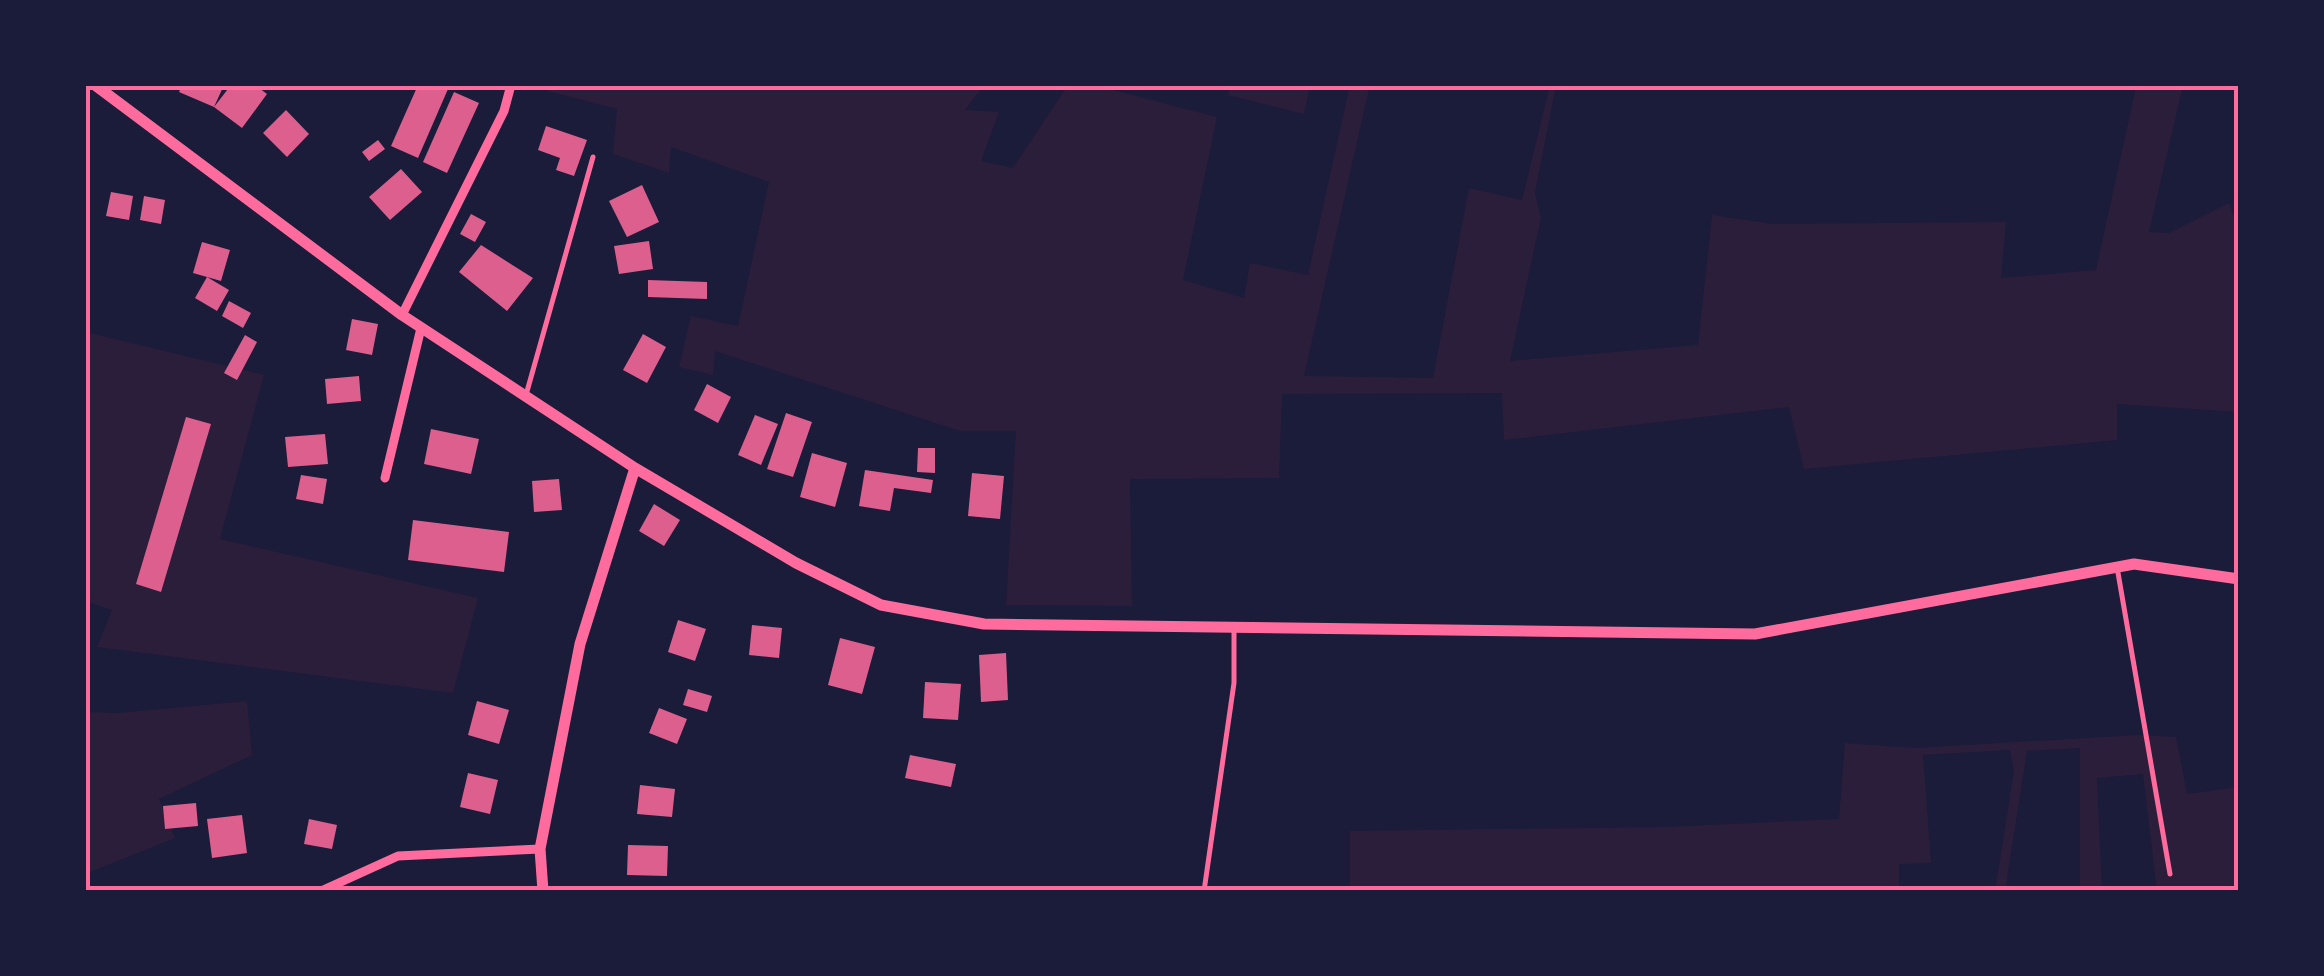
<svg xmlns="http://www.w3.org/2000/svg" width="2324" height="976" viewBox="0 0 2324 976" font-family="'Space Grotesk',sans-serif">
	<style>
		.green { fill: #2a1e3b }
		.building { fill: #dd5f8e }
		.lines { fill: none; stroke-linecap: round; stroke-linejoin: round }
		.service { stroke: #ff6b9d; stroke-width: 5 }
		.minor { stroke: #ff6b9d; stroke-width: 9 }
		.tertiary { stroke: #ff6b9d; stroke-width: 11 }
		.neatline { fill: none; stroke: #ff6b9d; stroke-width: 4 }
	</style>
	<rect width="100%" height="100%" fill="#1b1b3a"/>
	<path class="green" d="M 525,85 L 984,85 L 965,110 L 999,112 L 981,161 L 1013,168 L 1068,85 L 1093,85 L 1217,117 L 1183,280 L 1244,298 L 1250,263 L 1308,275 L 1350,85 L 1370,85 L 1304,376 L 1433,378 L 1469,188 L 1522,200 L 1550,85 L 1556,85 L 1535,193 L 1541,218 L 1510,361 L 1698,345 L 1712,215 L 1773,224 L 2006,222 L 2001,278 L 2096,270 L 2136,87 L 2183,85 L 2149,232 L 2169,233 L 2229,203 L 2239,229 L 2239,412 L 2117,404 L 2117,440 L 1804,469 L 1789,407 L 1504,440 L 1502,393 L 1282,394 L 1279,478 L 1130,479 L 1132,606 L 1006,605 L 1016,431 L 960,431 L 715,351 L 713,375 L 679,367 L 691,316 L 738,326 L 769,182 L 671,147 L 669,173 L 613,154 L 617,109 Z
		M 1230,85 L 1310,85 L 1304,114 L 1228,95 Z
		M 90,333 L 264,375 L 220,539 L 478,598 L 453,693 L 97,647 L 112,610 L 85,601 L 85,356 Z
		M 247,701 L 252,755 L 159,799 L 175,838 L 85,874 L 85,712 L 119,713 Z
		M 2138,735 L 2176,737 L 2187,794 L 2239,787 L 2239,891 L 2157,891 L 2143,774 L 2097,778 L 2102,891 L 2080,891 L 2080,748 L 2027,751 L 2005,891 L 1995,891 L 2014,771 L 2010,750 L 1923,755 L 1931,863 L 1899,864 L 1899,891 L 1350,891 L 1350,831 L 1666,827 L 1839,819 L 1845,743 L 1915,748 Z"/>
	<path class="building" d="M 182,85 L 224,85 L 214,107 L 179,92 Z
		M 231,85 L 255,85 L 267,94 L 242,128 L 214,107 Z
		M 418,85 L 448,89 L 418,158 L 391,146 Z
		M 454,92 L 479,103 L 447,173 L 423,162 Z
		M 286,110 L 309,134 L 287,157 L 263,133 Z
		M 546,126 L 587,140 L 574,176 L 556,170 L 560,158 L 538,150 Z
		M 378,140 L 385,149 L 369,161 L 362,152 Z
		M 401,169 L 422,192 L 390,220 L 369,197 Z
		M 642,185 L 659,222 L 627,237 L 609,201 Z
		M 111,192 L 133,196 L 129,220 L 106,216 Z
		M 144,196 L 165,200 L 161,224 L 140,220 Z
		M 471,214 L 486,222 L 475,242 L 460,234 Z
		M 649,241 L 653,269 L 619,274 L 614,246 Z
		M 202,242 L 230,250 L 221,281 L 193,273 Z
		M 481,245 L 533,278 L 507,311 L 459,272 Z
		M 207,277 L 229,290 L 217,311 L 195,298 Z
		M 648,280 L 707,282 L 707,299 L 648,297 Z
		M 229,301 L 251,313 L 243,328 L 222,316 Z
		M 352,319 L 378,324 L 372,355 L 346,350 Z
		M 643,334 L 666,347 L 647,383 L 623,370 Z
		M 245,335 L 257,342 L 237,380 L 224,373 Z
		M 359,376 L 361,401 L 327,404 L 325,379 Z
		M 707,384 L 731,397 L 718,423 L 694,410 Z
		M 786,413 L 812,422 L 793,477 L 767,469 Z
		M 755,415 L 778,424 L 761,465 L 738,455 Z
		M 186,417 L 211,424 L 161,592 L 136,584 Z
		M 431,429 L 479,439 L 471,474 L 424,464 Z
		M 325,434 L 328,464 L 288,467 L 285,437 Z
		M 918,448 L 935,448 L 935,473 L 917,472 Z
		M 812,453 L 847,463 L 835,507 L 800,497 Z
		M 865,470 L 933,480 L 931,493 L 894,488 L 890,511 L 859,506 Z
		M 972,473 L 1004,476 L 1000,519 L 968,516 Z
		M 301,475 L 327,479 L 323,504 L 296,499 Z
		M 559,479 L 562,510 L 534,512 L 532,481 Z
		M 654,504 L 680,520 L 664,546 L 639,531 Z
		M 413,520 L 509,532 L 504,572 L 408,560 Z
		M 678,620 L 706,629 L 695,661 L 668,652 Z
		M 752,625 L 782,628 L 779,658 L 749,655 Z
		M 840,638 L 875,647 L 862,694 L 828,685 Z
		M 1006,653 L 1008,700 L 981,702 L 979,655 Z
		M 925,682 L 961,684 L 958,720 L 923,718 Z
		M 688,689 L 712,696 L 707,712 L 683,705 Z
		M 477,701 L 509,710 L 499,744 L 468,735 Z
		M 659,708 L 687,719 L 677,744 L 649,733 Z
		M 910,755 L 956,764 L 951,787 L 905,778 Z
		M 468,773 L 498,780 L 490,814 L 460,807 Z
		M 640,785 L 675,789 L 672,817 L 637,814 Z
		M 196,803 L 198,826 L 165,829 L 163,806 Z
		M 242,815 L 247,853 L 212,858 L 207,819 Z
		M 309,819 L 337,825 L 332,849 L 304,844 Z
		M 628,845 L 668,846 L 667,876 L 627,875 Z"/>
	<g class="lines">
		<path class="service" d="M 526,395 L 593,157
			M 2117,567 L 2170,874
			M 1204,891 L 1234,683 L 1234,628"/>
		<path class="minor" d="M 402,315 L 504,111 L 511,85
			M 385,478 L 421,328
			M 321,891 L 398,856 L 540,849"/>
		<path class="tertiary" d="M 95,85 L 402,315 L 635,468 L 796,563 L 881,605 L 984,624 L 1755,634 L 2134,564 L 2239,579
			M 543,891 L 540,849 L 580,644 L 635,468"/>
	</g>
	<rect width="2324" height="976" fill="none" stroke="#1b1b3a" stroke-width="175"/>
	<rect x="88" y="88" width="2148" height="800" class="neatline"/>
</svg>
